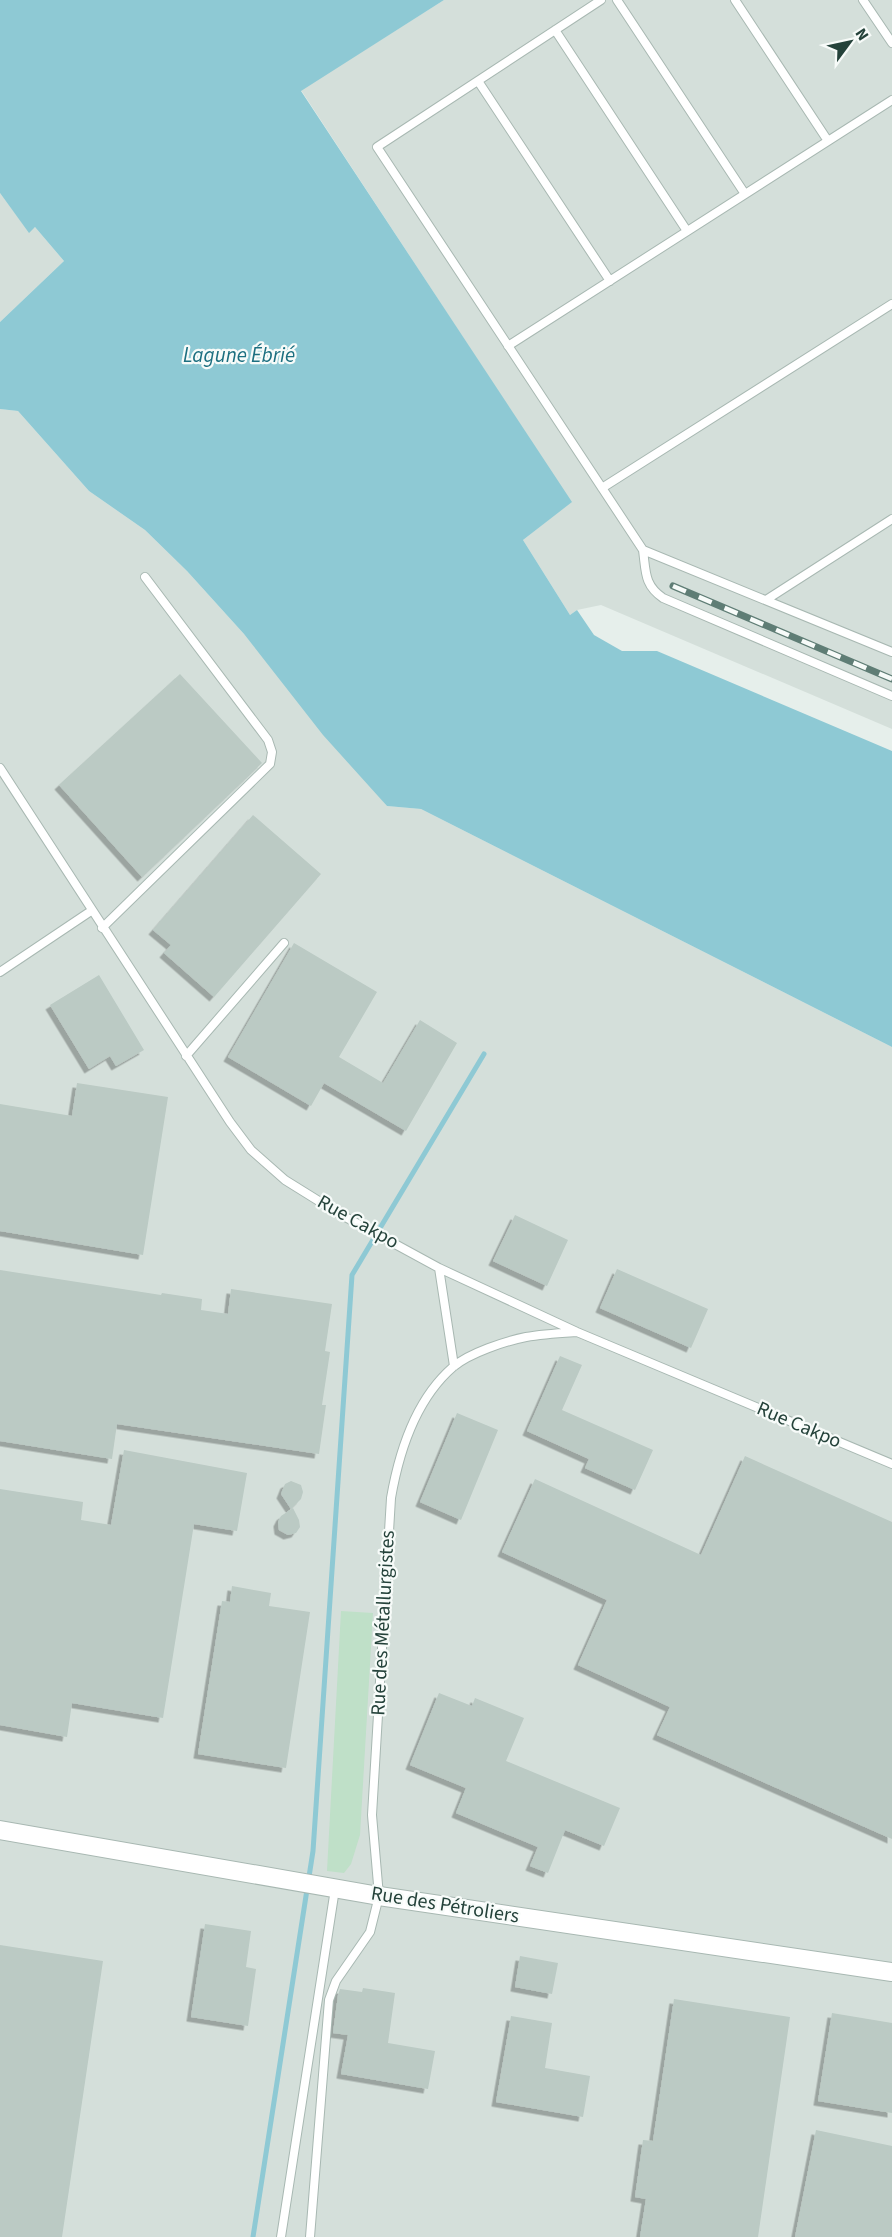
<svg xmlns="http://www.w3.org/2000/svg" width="892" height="2237" viewBox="0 0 892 2237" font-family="'Source Sans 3',sans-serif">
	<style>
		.built { fill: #d4dfda }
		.green { fill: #bfe0c8 }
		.water { fill: #8ec9d4 }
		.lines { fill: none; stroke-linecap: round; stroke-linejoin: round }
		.stream { stroke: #8ec9d4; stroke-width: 5 }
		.building { fill: #bbcac4; filter: url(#shadow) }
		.service-casing { stroke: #a8b8b2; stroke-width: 10 }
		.tertiary-casing { stroke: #a8b8b2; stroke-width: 20 }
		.service { stroke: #fff; stroke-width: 8 }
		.tertiary { stroke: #fff; stroke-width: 18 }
		.rail-casing { stroke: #5f7d75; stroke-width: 7 }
		.rail { stroke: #f7fbf9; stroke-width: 4.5; stroke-dasharray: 14; stroke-linecap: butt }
		.labels { text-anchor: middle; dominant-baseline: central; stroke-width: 4.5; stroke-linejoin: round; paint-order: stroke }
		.street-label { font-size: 20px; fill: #24423a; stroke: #f7fbf9 }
		.water-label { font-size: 21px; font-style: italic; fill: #1c6f80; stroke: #f7fbf9 }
	</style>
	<defs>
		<filter id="shadow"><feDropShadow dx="-4.5" dy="4.5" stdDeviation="0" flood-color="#0004"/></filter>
	</defs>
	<rect width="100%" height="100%" fill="#e6efeb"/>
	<path class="built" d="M 444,0 L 892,0 L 892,729 L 601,605 L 577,610 L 570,615 L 523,540 L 571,502 L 301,90 Z
		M 0,193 L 29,232 L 35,227 L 64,261 L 0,322 Z
		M 0,409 L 18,411 L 89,491 L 145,530 L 187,571 L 244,634 L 387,806 L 421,809 L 892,1047 L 892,2237 L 0,2237 Z"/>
	<path class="green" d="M 341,1611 L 373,1613 L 360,1835 L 351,1864 L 344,1873 L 327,1871 Z"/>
	<path class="water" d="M 0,0 L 444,0 L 301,91 L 572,502 L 523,540 L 570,615 L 577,610 L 594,635 L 622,651 L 657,651 L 892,751 L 892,1047 L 421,809 L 387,806 L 323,735 L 244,634 L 187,571 L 145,530 L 89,491 L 18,411 L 0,409 L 0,322 L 64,261 L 35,227 L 29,233 L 0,193 Z"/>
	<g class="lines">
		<path class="stream" d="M 253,2237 L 313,1851 L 352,1275 L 484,1054"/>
	</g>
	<path class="building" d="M 180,674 L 262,763 L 142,877 L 59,785 Z
		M 253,815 L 321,874 L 214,997 L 164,953 L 171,945 L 153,930 Z
		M 294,943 L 377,992 L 339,1057 L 383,1083 L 420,1020 L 457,1043 L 406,1131 L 324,1083 L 311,1106 L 228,1057 Z
		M 99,975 L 144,1050 L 116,1066 L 110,1056 L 89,1069 L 50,1005 Z
		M 77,1083 L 168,1097 L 143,1255 L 0,1231 L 0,1104 L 72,1116 Z
		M 515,1215 L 568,1240 L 547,1286 L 493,1261 Z
		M 617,1269 L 708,1309 L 691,1348 L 600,1308 Z
		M 0,1270 L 161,1295 L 162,1293 L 202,1299 L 201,1310 L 228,1314 L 231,1289 L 332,1304 L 325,1351 L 330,1352 L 322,1405 L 326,1405 L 319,1454 L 117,1424 L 112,1459 L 0,1441 Z
		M 560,1356 L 582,1365 L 562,1410 L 653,1450 L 635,1490 L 585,1468 L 589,1459 L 527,1431 Z
		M 457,1413 L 498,1430 L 461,1520 L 420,1502 Z
		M 124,1450 L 247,1473 L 237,1531 L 194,1524 L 163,1718 L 72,1703 L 67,1737 L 0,1725 L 0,1489 L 83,1502 L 81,1520 L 111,1525 Z
		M 745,1456 L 892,1522 L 892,1839 L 657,1735 L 670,1707 L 578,1665 L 607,1600 L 502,1552 L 535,1479 L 701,1555 Z
		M 291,1481 L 301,1485 L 303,1492 L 301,1499 L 291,1509 L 281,1494 L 285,1484 Z
		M 293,1508 L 299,1520 L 300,1527 L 296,1533 L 288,1535 L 279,1530 L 278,1522 L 281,1516 Z
		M 232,1586 L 271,1593 L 269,1606 L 310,1612 L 286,1768 L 198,1754 L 222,1601 L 230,1602 Z
		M 439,1693 L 472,1706 L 475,1698 L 524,1718 L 506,1761 L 620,1808 L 604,1846 L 565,1830 L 548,1873 L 530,1866 L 538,1847 L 456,1813 L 466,1788 L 410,1765 Z
		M 205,1924 L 251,1931 L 246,1967 L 256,1969 L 248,2026 L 191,2017 Z
		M 0,1945 L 103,1961 L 62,2237 L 0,2237 Z
		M 520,1956 L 558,1963 L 552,1994 L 515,1987 Z
		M 363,1988 L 395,1993 L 388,2043 L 435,2051 L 428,2089 L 341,2074 L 348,2035 L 333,2033 L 338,1995 L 340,1989 L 362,1992 Z
		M 674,1999 L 790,2017 L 758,2237 L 640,2237 L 646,2199 L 635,2197 L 643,2140 L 653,2141 Z
		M 832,2013 L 892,2023 L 892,2113 L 818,2101 Z
		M 511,2016 L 552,2023 L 545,2068 L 590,2076 L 583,2117 L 496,2102 Z
		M 816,2130 L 892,2146 L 892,2237 L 795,2237 Z"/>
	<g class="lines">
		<g class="service-casing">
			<path id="service" d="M 601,0 L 377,147 L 643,550 C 646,572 644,585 663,598 L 892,696
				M 617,0 L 745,194
				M 735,0 L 828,141
				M 863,0 L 892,43
				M 555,30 L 687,231
				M 478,81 L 610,281
				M 508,346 L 892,100
				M 602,488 L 892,304
				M 643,550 L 892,652
				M 766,600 L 892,519
				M 0,768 L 230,1122 L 251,1150 L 285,1180 L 338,1213 L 439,1268 L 577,1332 L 892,1464
				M 102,928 L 270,764 L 272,752 L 268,740 L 145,577
				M 0,972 L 91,911
				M 186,1056 L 284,943
				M 439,1268 L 454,1366
				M 281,2237 L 335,1889
				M 310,2237 L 329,2000 L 336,1981 L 370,1932 L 379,1896 L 372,1815 L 391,1498 C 399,1452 416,1399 453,1367 C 469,1353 506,1341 526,1337 C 542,1334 560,1333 576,1332"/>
		</g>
		<g class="tertiary-casing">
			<path id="tertiary" d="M 0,1830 L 379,1896 L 892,1972"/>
		</g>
		<use href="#service" class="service"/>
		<use href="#tertiary" class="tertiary"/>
		<g class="rail-casing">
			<path id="rail" d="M 673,586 L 892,679"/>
		</g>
		<use href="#rail" class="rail"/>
	</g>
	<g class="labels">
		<g class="street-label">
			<text transform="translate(358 1222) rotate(29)">Rue Cakpo</text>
			<text transform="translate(799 1425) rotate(23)">Rue Cakpo</text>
			<text transform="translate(383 1623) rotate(-87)">Rue des Métallurgistes</text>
			<text transform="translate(445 1905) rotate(9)">Rue des Pétroliers</text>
		</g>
		<g class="water-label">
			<text x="239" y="355">Lagune Ébrié</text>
		</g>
	</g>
	<g transform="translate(850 42) rotate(57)" stroke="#f7fbf9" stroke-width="4.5" paint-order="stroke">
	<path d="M0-4.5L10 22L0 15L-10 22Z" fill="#24423a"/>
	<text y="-9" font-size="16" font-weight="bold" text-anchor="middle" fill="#24423a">N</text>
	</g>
</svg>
